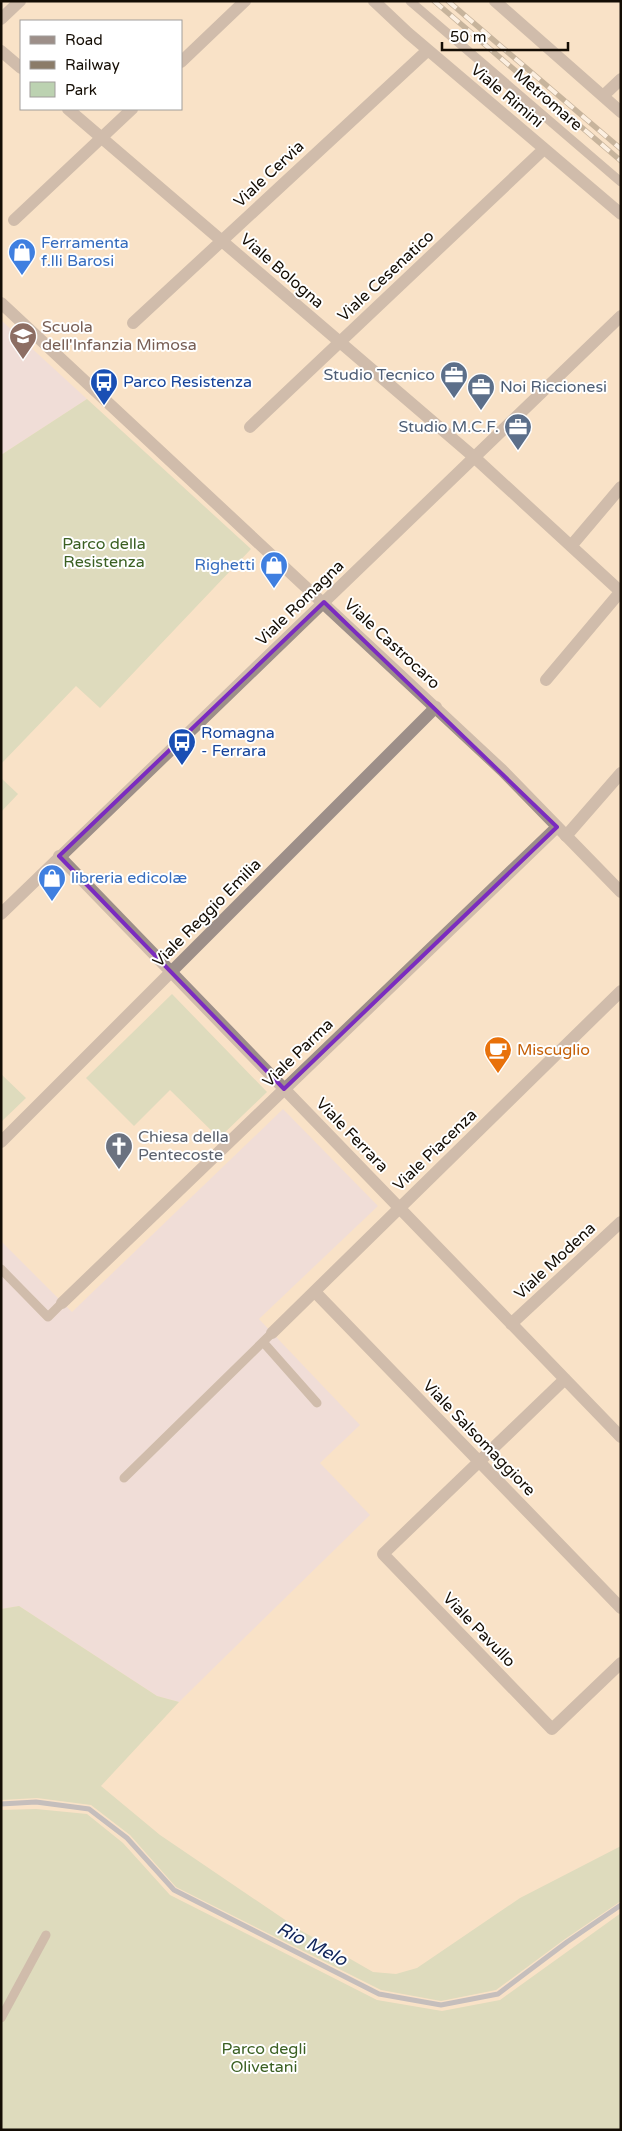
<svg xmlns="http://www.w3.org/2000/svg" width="622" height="2131" viewBox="0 0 622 2131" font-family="'Varela Round',sans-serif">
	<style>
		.education { fill: #e5d7ea }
		.green { fill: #bcd2b1 }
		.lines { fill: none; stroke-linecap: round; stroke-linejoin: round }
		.stream { stroke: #8592b0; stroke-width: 5 }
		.service { stroke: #9d8f89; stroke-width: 9 }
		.minor { stroke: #9d8f89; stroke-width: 12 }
		.tertiary { stroke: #9d8f89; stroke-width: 12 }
		.rail-casing { stroke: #8b7c69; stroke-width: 5.5 }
		.rail { stroke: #fff; stroke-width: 4; stroke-dasharray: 11; stroke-linecap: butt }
		.marked { fill: none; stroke: #7b2cbf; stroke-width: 4; stroke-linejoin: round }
		.labels { text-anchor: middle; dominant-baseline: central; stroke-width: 4; stroke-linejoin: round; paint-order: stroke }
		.street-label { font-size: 16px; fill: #140d04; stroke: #fff }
		.shop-label { font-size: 16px; fill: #366cbe; stroke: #fff; text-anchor: start }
		.education-label { font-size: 16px; fill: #785e54; stroke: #fff; text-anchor: start }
		.service-label { font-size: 16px; fill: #4e5e75; stroke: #fff; text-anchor: end }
		.transit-label { font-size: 16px; fill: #164399; stroke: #fff; text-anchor: start }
		.park-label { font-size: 16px; fill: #3b6023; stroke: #fff }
		.food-label { font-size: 16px; fill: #c56008; stroke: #fff; text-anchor: start }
		.worship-label { font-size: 16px; fill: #5b616d; stroke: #fff; text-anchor: start }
		.water-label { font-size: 18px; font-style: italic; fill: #10255a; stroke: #fff }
	</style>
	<rect width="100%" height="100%" fill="#f9e2c7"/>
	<path class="education" d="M 1,320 L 87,399 L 1,455 Z
		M 283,1109 L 378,1206 L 259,1319 L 360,1425 L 320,1463 L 370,1515 L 179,1702 L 157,1696 L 19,1606 L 1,1609 L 1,1241 L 72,1312 Z"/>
	<path class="green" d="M 87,399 L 251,549 L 100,708 L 76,686 L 1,764 L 1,455 Z
		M 1,778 L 18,794 L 1,812 Z
		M 172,994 L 267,1092 L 219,1138 L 170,1090 L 134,1126 L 86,1078 Z
		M 1,1074 L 26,1098 L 1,1122 Z
		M 19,1606 L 157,1696 L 179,1702 L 101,1786 L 160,1835 L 300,1930 L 373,1972 L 396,1974 L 417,1968 L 520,1898 L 621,1846 L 621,1901 L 565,1939 L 496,1990 L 441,2001 L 381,1990 L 176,1887 L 130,1835 L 91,1805 L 37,1798 L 1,1800 L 1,1609 Z
		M 36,1809 L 87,1814 L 123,1843 L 170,1895 L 377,2000 L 442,2011 L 500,2000 L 621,1913 L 621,2130 L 1,2130 L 1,1810 Z"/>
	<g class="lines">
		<path class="stream" d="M 1,1804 L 36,1802 L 89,1809 L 127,1838 L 174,1890 L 379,1994 L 441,2005 L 498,1994 L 567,1942 L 621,1905"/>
		<path class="service" d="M 410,1 L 621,182
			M 1,1269 L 48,1317 L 62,1303
			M 263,1342 L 317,1403
			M 124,1478 L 272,1333
			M 1,2018 L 46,1935"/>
		<path class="minor" d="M 374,1 L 408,33 L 621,214
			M 495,1 L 621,112
			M 1,19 L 20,1
			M 1,51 L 21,68
			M 181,62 L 245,1
			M 603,96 L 621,79
			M 68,109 L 474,457 L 621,592
			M 14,220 L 132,109
			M 133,323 L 428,50
			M 250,427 L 544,149
			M 571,546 L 621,487
			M 324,602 L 621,316
			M 546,680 L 621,591
			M 566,836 L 621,773
			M 59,856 L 621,1437
			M 1,1142 L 436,707
			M 315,1292 L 621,1608
			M 62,1303 L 557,827
			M 511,1324 L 621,1222
			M 272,1333 L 621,991
			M 565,1379 L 383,1554 L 552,1729 L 621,1663"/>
		<path class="tertiary" d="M 1,303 L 502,770 L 621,892
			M 1,914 L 324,602"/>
		<g class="rail-casing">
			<path id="rail" d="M 434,1 L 621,161
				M 448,1 L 621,149"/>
		</g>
		<use href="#rail" class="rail"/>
	</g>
	<path d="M0 0H622V2131H0ZM 324,602 L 557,827 L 284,1089 L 59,856 Z" fill="#f9e2c7" fill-opacity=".55" fill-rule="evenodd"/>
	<path class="marked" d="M 324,602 L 557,827 L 284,1089 L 59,856 Z"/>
	<defs>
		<g id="shop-pin" transform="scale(1.4375)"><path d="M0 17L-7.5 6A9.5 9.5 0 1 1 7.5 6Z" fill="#3f7fe0" stroke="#fff"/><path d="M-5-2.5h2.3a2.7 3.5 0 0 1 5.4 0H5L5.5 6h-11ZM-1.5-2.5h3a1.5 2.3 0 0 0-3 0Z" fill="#fff"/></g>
		<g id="school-pin" transform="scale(1.4375)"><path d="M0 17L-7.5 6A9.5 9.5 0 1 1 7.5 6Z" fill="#8d6e63" stroke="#fff"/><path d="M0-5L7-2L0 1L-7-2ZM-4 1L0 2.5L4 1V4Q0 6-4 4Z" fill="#fff"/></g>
		<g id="office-pin" transform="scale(1.4375)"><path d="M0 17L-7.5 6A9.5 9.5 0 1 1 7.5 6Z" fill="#5c6f8a" stroke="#fff"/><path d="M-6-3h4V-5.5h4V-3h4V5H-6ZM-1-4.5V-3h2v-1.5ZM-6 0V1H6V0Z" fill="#fff"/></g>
		<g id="bus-pin" transform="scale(1.4375)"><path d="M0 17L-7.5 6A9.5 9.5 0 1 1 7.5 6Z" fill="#1a4fb4" stroke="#fff"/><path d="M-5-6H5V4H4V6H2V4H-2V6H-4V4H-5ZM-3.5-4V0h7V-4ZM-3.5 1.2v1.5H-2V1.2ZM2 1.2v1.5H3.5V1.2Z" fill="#fff"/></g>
		<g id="cafe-pin" transform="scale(1.4375)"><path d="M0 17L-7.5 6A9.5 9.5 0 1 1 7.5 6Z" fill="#e8710a" stroke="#fff"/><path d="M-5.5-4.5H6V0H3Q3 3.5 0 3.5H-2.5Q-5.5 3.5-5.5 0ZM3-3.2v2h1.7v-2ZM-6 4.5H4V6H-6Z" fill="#fff"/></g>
		<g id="church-pin" transform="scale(1.4375)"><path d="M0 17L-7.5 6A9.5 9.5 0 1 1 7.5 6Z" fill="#6b7280" stroke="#fff"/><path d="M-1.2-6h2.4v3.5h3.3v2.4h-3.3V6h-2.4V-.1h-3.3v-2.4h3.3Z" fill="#fff"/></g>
	</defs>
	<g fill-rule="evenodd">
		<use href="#shop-pin" x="22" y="252"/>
		<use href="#school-pin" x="23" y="336"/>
		<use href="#office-pin" x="454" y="375"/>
		<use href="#bus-pin" x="104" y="382"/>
		<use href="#office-pin" x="481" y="387"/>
		<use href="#office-pin" x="518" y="427"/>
		<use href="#shop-pin" x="274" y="565"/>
		<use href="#bus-pin" x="182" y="742"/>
		<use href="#shop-pin" x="52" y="878"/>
		<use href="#cafe-pin" x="498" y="1050"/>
		<use href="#church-pin" x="119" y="1146"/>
	</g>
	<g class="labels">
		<g class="street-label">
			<text transform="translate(507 96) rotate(40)">Viale Rimini</text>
			<text transform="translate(548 100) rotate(41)">Metromare</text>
			<text transform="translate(269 174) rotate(-43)">Viale Cervia</text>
			<text transform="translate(282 271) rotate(41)">Viale Bologna</text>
			<text transform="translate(386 276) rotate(-43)">Viale Cesenatico</text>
			<text transform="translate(300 603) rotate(-44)">Viale Romagna</text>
			<text transform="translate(392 644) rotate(43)">Viale Castrocaro</text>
			<text transform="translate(207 913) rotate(-45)">Viale Reggio Emilia</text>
			<text transform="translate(298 1053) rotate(-44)">Viale Parma</text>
			<text transform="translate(352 1135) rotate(46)">Viale Ferrara</text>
			<text transform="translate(435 1150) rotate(-44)">Viale Piacenza</text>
			<text transform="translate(555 1261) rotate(-43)">Viale Modena</text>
			<text transform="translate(479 1438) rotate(46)">Viale Salsomaggiore</text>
			<text transform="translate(479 1630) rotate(46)">Viale Pavullo</text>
		</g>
		<g class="shop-label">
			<text x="41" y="243">Ferramenta<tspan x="41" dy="18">f.lli Barosi</tspan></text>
			<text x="255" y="565" text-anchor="end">Righetti</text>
			<text x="71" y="878">libreria edicolæ</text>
		</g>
		<g class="education-label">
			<text x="42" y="327">Scuola<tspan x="42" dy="18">dell'Infanzia Mimosa</tspan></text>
		</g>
		<g class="service-label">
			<text x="435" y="375">Studio Tecnico</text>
			<text x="500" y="387" text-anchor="start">Noi Riccionesi</text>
			<text x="499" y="427">Studio M.C.F.</text>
		</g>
		<g class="transit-label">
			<text x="123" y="382">Parco Resistenza</text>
			<text x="201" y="733">Romagna<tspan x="201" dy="18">- Ferrara</tspan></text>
		</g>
		<g class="park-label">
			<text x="104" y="544">Parco della<tspan x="104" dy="18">Resistenza</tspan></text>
			<text x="264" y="2049">Parco degli<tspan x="264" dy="18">Olivetani</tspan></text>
		</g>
		<g class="food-label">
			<text x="517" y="1050">Miscuglio</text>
		</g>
		<g class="worship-label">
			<text x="138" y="1137">Chiesa della<tspan x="138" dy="18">Pentecoste</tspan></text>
		</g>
		<g class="water-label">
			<text transform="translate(312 1944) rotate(27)">Rio Melo</text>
		</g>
	</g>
	<rect width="622" height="2131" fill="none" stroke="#140d04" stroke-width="5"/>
	<rect x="20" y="20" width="162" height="90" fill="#ffffff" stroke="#a19e9b"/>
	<rect x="30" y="36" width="25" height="8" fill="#9d8f89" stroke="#a19e9b"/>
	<text x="65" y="45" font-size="15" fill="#140d04">Road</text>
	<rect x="30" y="61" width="25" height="8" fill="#8b7c69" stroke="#a19e9b"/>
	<text x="65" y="70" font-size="15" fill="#140d04">Railway</text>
	<rect x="30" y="82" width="25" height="15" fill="#bcd2b1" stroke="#a19e9b"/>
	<text x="65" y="95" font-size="15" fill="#140d04">Park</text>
	<path d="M442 42v8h126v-8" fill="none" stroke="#140d04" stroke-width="2.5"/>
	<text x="450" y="42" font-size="15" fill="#140d04" stroke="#ffffff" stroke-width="4" paint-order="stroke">50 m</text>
</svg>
